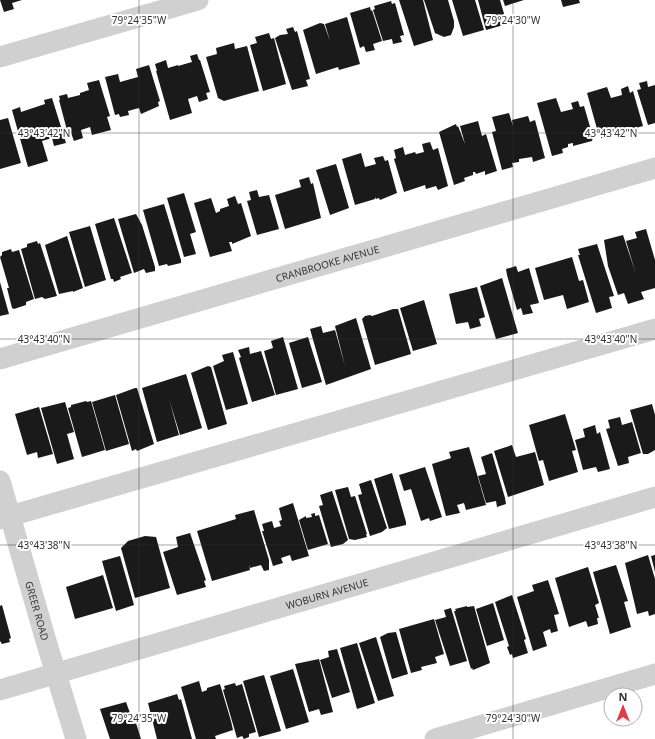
<svg xmlns="http://www.w3.org/2000/svg" width="655" height="739" viewBox="0 0 655 739" font-family="'Noto Sans',sans-serif">
	<style>
		.building { fill: #1a1a1a }
		.lines { fill: none; stroke-linecap: round; stroke-linejoin: round }
		.minor { stroke: #d0d0d0; stroke-width: 21 }
		.ticks { fill: none; stroke: #333; stroke-width: 1; stroke-opacity: 0.45 }
		.labels { text-anchor: middle; dominant-baseline: central; stroke-width: 4; stroke-linejoin: round; paint-order: stroke }
		.street-label { font-size: 10px; fill: #333; stroke: #fff }
		.ticks-label { font-size: 10px; text-anchor: middle; fill: #333; stroke: #fff; stroke-width: 4; stroke-linejoin: round; paint-order: stroke }
	</style>
	<rect width="100%" height="100%" fill="#fff"/>
	<path class="building" d="M 0,0 L 22,0 L 12,3 L 14,9 L 4,12 Z
		M 399,0 L 423,0 L 433,40 L 414,46 Z
		M 424,0 L 448,0 L 454,21 L 454,27 L 451,35 L 444,37 L 435,33 Z
		M 452,0 L 475,0 L 484,30 L 463,36 Z
		M 478,0 L 500,0 L 507,24 L 486,30 Z
		M 503,0 L 524,0 L 505,6 Z
		M 561,0 L 579,0 L 580,3 L 563,7 Z
		M 391,1 L 392,4 L 395,3 L 404,35 L 400,36 L 402,42 L 393,44 L 392,39 L 383,41 L 373,10 L 375,9 L 374,6 Z
		M 370,7 L 371,11 L 372,10 L 382,41 L 373,44 L 375,50 L 366,52 L 364,46 L 360,48 L 350,13 Z
		M 347,17 L 360,64 L 339,70 L 338,67 L 316,74 L 303,30 L 320,23 L 324,24 L 330,41 L 325,24 Z
		M 293,27 L 295,32 L 297,31 L 310,79 L 306,80 L 308,86 L 292,90 L 275,38 L 280,35 L 288,34 L 286,29 Z
		M 269,33 L 271,39 L 274,38 L 286,84 L 263,91 L 250,45 L 257,43 L 255,37 Z
		M 234,43 L 235,49 L 247,46 L 259,91 L 224,101 L 218,98 L 206,57 L 217,54 L 216,48 Z
		M 197,54 L 199,60 L 200,60 L 210,92 L 206,93 L 208,99 L 199,102 L 197,96 L 188,99 L 192,113 L 170,120 L 156,71 L 157,71 L 155,64 L 166,60 L 168,68 L 178,65 L 178,66 L 192,62 L 190,56 Z
		M 149,65 L 160,101 L 158,102 L 159,106 L 141,114 L 139,108 L 128,111 L 129,115 L 120,117 L 119,114 L 115,115 L 105,77 L 118,74 L 120,82 L 138,77 L 136,69 Z
		M 99,80 L 110,116 L 107,117 L 111,130 L 92,135 L 90,127 L 81,130 L 83,138 L 74,141 L 71,133 L 68,134 L 59,100 L 60,100 L 59,96 L 67,94 L 68,98 L 80,95 L 80,93 L 89,90 L 87,83 Z
		M 647,81 L 648,87 L 655,85 L 655,123 L 648,125 L 637,90 L 641,89 L 639,83 Z
		M 628,86 L 630,93 L 633,91 L 643,126 L 622,132 L 621,129 L 619,130 L 620,133 L 601,138 L 601,135 L 599,136 L 587,93 L 607,87 L 611,98 L 622,95 L 621,89 Z
		M 52,98 L 66,143 L 54,146 L 52,138 L 42,141 L 48,161 L 28,167 L 12,110 L 20,107 L 21,112 L 45,104 L 44,100 Z
		M 556,98 L 561,112 L 573,109 L 571,103 L 578,101 L 580,107 L 584,106 L 593,137 L 592,141 L 573,146 L 573,143 L 568,144 L 568,147 L 562,149 L 563,153 L 552,156 L 537,103 Z
		M 509,113 L 513,126 L 512,120 L 528,116 L 530,122 L 535,120 L 545,158 L 533,162 L 532,157 L 519,159 L 519,162 L 512,163 L 513,167 L 502,170 L 492,132 L 496,131 L 492,117 Z
		M 8,118 L 21,163 L 0,169 L 0,120 Z
		M 478,121 L 482,136 L 486,134 L 497,171 L 485,175 L 485,171 L 476,174 L 475,172 L 473,172 L 473,175 L 464,178 L 465,181 L 454,185 L 439,132 L 456,124 L 457,127 L 458,126 L 465,144 L 460,126 Z
		M 430,142 L 433,150 L 438,148 L 448,186 L 438,190 L 436,186 L 426,189 L 425,185 L 404,192 L 394,159 L 396,158 L 394,150 L 403,147 L 405,155 L 415,152 L 416,154 L 424,152 L 422,144 Z
		M 361,153 L 365,167 L 376,164 L 374,158 L 383,156 L 385,161 L 388,160 L 397,193 L 380,200 L 379,198 L 376,199 L 376,197 L 375,199 L 355,205 L 342,159 Z
		M 336,164 L 349,208 L 330,215 L 316,170 Z
		M 309,177 L 311,184 L 313,183 L 321,218 L 285,229 L 275,195 L 301,187 L 299,180 Z
		M 257,190 L 259,197 L 269,195 L 279,229 L 257,235 L 247,201 L 251,200 L 249,192 Z
		M 184,193 L 196,232 L 190,234 L 196,254 L 184,257 L 167,198 Z
		M 235,196 L 238,204 L 241,203 L 251,236 L 232,244 L 232,242 L 229,242 L 232,251 L 210,257 L 194,203 L 211,198 L 216,213 L 220,211 L 220,209 L 229,206 L 227,199 Z
		M 164,204 L 181,260 L 181,263 L 168,266 L 167,264 L 159,266 L 143,210 Z
		M 136,214 L 142,225 L 155,267 L 155,271 L 146,273 L 144,269 L 134,273 L 118,219 Z
		M 114,218 L 132,273 L 120,277 L 121,279 L 114,282 L 113,279 L 111,279 L 95,224 Z
		M 90,226 L 106,280 L 85,287 L 69,232 Z
		M 646,229 L 655,260 L 655,288 L 641,292 L 644,299 L 628,304 L 624,293 L 618,295 L 608,266 L 604,240 L 623,235 L 635,271 L 626,241 L 637,238 L 635,232 Z
		M 67,236 L 83,288 L 73,292 L 73,291 L 59,294 L 45,245 Z
		M 37,241 L 38,244 L 40,243 L 57,296 L 45,299 L 42,297 L 35,299 L 21,249 L 27,247 L 27,244 Z
		M 597,244 L 614,296 L 609,297 L 612,308 L 596,313 L 578,255 L 580,255 L 578,249 Z
		M 11,249 L 12,252 L 19,250 L 34,299 L 26,302 L 26,305 L 14,309 L 12,308 L 7,288 L 9,288 L 0,257 L 2,255 L 2,252 Z
		M 572,257 L 579,281 L 583,280 L 589,302 L 567,309 L 563,295 L 544,300 L 535,268 Z
		M 516,266 L 518,272 L 529,268 L 539,303 L 530,305 L 533,313 L 523,315 L 521,308 L 517,310 L 507,275 L 506,269 Z
		M 502,278 L 518,333 L 496,339 L 480,286 Z
		M 0,282 L 9,314 L 0,316 Z
		M 477,287 L 485,317 L 479,319 L 481,326 L 470,329 L 468,322 L 456,324 L 449,294 Z
		M 424,300 L 437,344 L 413,351 L 400,308 Z
		M 393,309 L 398,309 L 411,354 L 375,365 L 362,319 L 365,316 L 370,315 L 372,316 Z
		M 356,318 L 371,369 L 326,385 L 310,329 L 321,326 L 323,333 L 335,330 L 345,366 L 335,326 Z
		M 283,337 L 298,389 L 276,395 L 264,351 L 273,348 L 271,341 Z
		M 308,337 L 322,382 L 302,388 L 289,343 Z
		M 249,347 L 250,354 L 261,351 L 275,395 L 252,402 L 239,358 L 241,357 L 238,350 Z
		M 233,352 L 248,404 L 226,410 L 213,366 L 224,361 L 222,355 Z
		M 208,366 L 211,367 L 227,424 L 208,430 L 191,373 Z
		M 186,374 L 202,428 L 180,435 L 169,399 L 179,435 L 157,442 L 142,388 Z
		M 135,388 L 137,388 L 154,444 L 137,451 L 136,449 L 132,451 L 116,395 Z
		M 115,395 L 129,444 L 106,451 L 92,402 Z
		M 86,401 L 87,402 L 91,401 L 105,450 L 82,457 L 68,408 L 71,407 L 71,405 Z
		M 65,402 L 74,432 L 67,434 L 74,459 L 57,464 L 41,408 Z
		M 652,404 L 655,415 L 655,450 L 648,454 L 643,454 L 630,410 Z
		M 39,407 L 53,454 L 38,458 L 37,452 L 27,455 L 15,414 Z
		M 565,414 L 576,450 L 572,451 L 578,472 L 549,481 L 543,460 L 539,461 L 529,425 Z
		M 620,417 L 622,425 L 632,422 L 641,453 L 628,457 L 629,463 L 618,466 L 606,429 L 610,428 L 608,420 Z
		M 595,425 L 597,434 L 600,432 L 610,469 L 598,472 L 596,467 L 583,470 L 575,440 L 585,437 L 583,429 Z
		M 512,445 L 516,457 L 535,452 L 544,485 L 508,497 L 494,451 Z
		M 469,447 L 486,505 L 466,510 L 464,503 L 457,505 L 460,513 L 446,516 L 432,464 L 451,458 L 449,452 Z
		M 492,453 L 505,498 L 506,504 L 497,507 L 496,501 L 486,503 L 478,476 L 486,474 L 481,457 Z
		M 425,467 L 442,517 L 430,521 L 429,518 L 421,521 L 411,489 L 404,491 L 399,475 Z
		M 392,473 L 406,522 L 406,525 L 389,529 L 374,479 Z
		M 371,480 L 387,528 L 382,532 L 370,536 L 358,495 L 362,494 L 359,484 Z
		M 348,487 L 351,497 L 355,496 L 367,534 L 366,534 L 367,537 L 355,540 L 349,539 L 335,490 Z
		M 332,491 L 348,540 L 343,544 L 331,547 L 319,506 L 323,505 L 320,495 Z
		M 293,503 L 309,556 L 292,561 L 290,555 L 281,558 L 283,563 L 273,566 L 262,531 L 264,531 L 262,524 L 272,521 L 274,528 L 281,526 L 279,521 L 282,520 L 279,508 Z
		M 254,510 L 269,560 L 269,570 L 264,571 L 261,565 L 250,568 L 249,565 L 250,570 L 212,581 L 197,531 L 236,519 L 235,515 Z
		M 315,513 L 315,516 L 319,515 L 328,544 L 308,550 L 299,520 L 306,516 L 306,518 L 312,517 L 311,514 Z
		M 190,533 L 206,580 L 204,581 L 206,587 L 177,595 L 163,552 L 178,547 L 176,537 Z
		M 145,536 L 156,537 L 170,588 L 135,598 L 121,548 L 128,541 Z
		M 648,555 L 655,579 L 655,614 L 649,616 L 648,611 L 637,614 L 625,563 Z
		M 655,555 L 655,572 L 651,556 Z
		M 120,556 L 134,605 L 116,611 L 102,561 Z
		M 616,565 L 628,601 L 624,602 L 631,627 L 610,634 L 593,572 Z
		M 588,567 L 599,603 L 595,605 L 599,618 L 597,618 L 598,624 L 588,627 L 586,621 L 569,627 L 555,578 Z
		M 103,575 L 113,608 L 75,619 L 66,587 Z
		M 548,580 L 559,614 L 554,615 L 558,631 L 551,633 L 550,629 L 543,632 L 547,646 L 533,651 L 517,597 L 534,591 L 532,585 Z
		M 512,595 L 526,639 L 524,640 L 528,653 L 513,658 L 512,654 L 510,655 L 507,647 L 509,646 L 495,602 Z
		M 493,603 L 504,640 L 487,646 L 476,609 Z
		M 2,605 L 11,638 L 9,639 L 10,642 L 2,644 L 0,641 L 0,606 Z
		M 467,606 L 467,607 L 474,606 L 490,663 L 473,670 L 472,668 L 471,669 L 454,611 L 456,611 L 455,609 Z
		M 451,608 L 467,661 L 450,666 L 435,620 L 446,617 L 444,610 Z
		M 434,619 L 444,654 L 435,657 L 437,663 L 421,667 L 422,670 L 411,673 L 399,629 Z
		M 396,632 L 408,674 L 392,679 L 380,637 L 388,633 Z
		M 376,637 L 394,696 L 378,701 L 359,643 Z
		M 357,643 L 375,703 L 357,709 L 340,648 Z
		M 337,649 L 350,692 L 332,698 L 320,660 L 329,657 L 328,651 Z
		M 319,659 L 333,712 L 321,715 L 319,709 L 309,712 L 295,664 Z
		M 293,669 L 309,722 L 286,729 L 270,676 Z
		M 264,675 L 281,731 L 259,737 L 243,681 Z
		M 199,681 L 202,692 L 207,690 L 207,688 L 220,684 L 231,721 L 233,730 L 215,736 L 216,739 L 196,739 L 181,687 Z
		M 235,683 L 236,686 L 242,684 L 256,732 L 249,734 L 249,737 L 244,739 L 242,736 L 237,738 L 223,690 L 225,689 L 224,686 Z
		M 177,694 L 179,700 L 181,699 L 192,739 L 157,739 L 148,703 Z
		M 126,702 L 134,724 L 136,723 L 141,739 L 110,739 L 100,709 Z"/>
	<g class="lines">
		<g class="minor">
			<path d="M 0,57 L 198,0"/>
			<path id="s1" d="M 0,359 L 655,168"/>
			<path id="s2" d="M 0,481 L 46,641 L 76,739"/>
			<path d="M 0,519 L 655,329"/>
			<path id="s3" d="M 0,690 L 655,497"/>
			<path d="M 435,739 L 655,674"/>
		</g>
	</g>
	<path class="ticks" d="M 139,0 L 139,739M 513,0 L 513,739M 0,133 L 655,133M 0,339 L 655,339M 0,545 L 655,545"/>
	<g class="labels">
		<g class="street-label">
			<text stroke="none"><textPath href="#s1" startOffset="341">CRANBROOKE AVENUE</textPath></text>
			<text stroke="none"><textPath href="#s3" startOffset="341">WOBURN AVENUE</textPath></text>
			<text stroke="none"><textPath href="#s2" startOffset="135">GREER ROAD</textPath></text>
		</g>
	</g>
	<g class="ticks-label">
		<text x="139" y="24">79°24'35"W</text>
		<text x="513" y="24">79°24'30"W</text>
		<text x="44" y="137">43°43'42"N</text>
		<text x="611" y="137">43°43'42"N</text>
		<text x="44" y="343">43°43'40"N</text>
		<text x="611" y="343">43°43'40"N</text>
		<text x="44" y="549">43°43'38"N</text>
		<text x="611" y="549">43°43'38"N</text>
		<text x="139" y="722">79°24'35"W</text>
		<text x="513" y="722">79°24'30"W</text>
	</g>
	<g transform="translate(623 707)"><circle r="19" fill="#ffffff" stroke="#adadad"/>
	<path d="M0-3L7 15L0 10L-7 15Z" fill="#e63946"/>
	<text y="-6" font-size="11" font-weight="bold" text-anchor="middle" fill="#333333">N</text>
	</g>
</svg>
